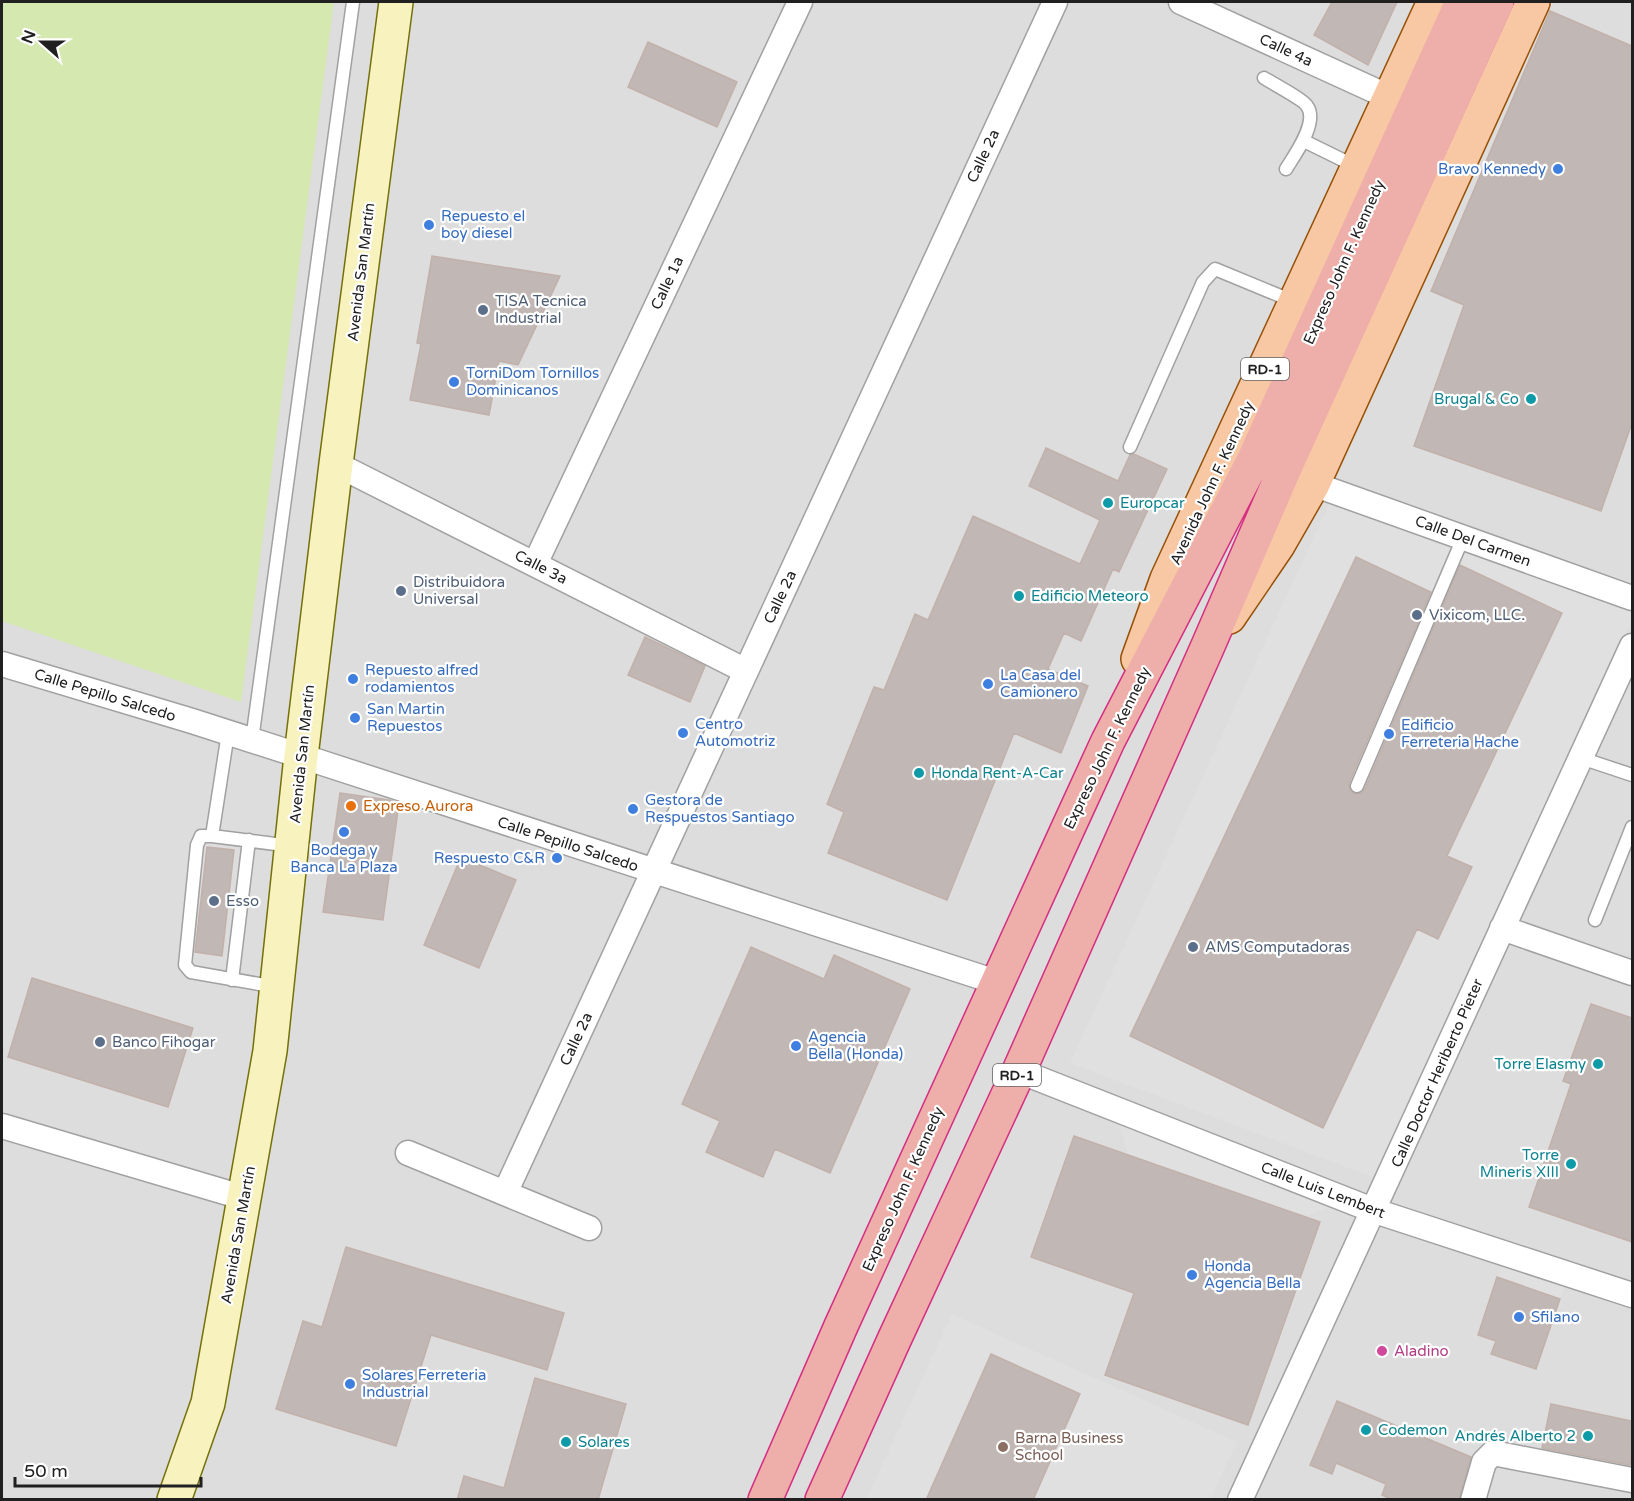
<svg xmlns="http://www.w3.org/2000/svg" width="1634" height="1501" viewBox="0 0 1634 1501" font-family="'Varela Round',sans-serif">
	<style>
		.residential { fill: #dedddd }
		.grass { fill: #d4e8b0 }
		.parking { fill: #e0e0e0; fill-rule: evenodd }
		.building { fill: #c1b7b4; stroke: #c2b1aa; stroke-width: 1.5 }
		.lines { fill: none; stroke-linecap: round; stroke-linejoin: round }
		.service-casing { stroke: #a1a1a1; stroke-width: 15 }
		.minor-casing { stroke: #a1a1a1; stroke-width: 27 }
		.secondary-casing { stroke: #757109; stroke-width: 36 }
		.primary-casing { stroke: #975106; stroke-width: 36 }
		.trunk-casing { stroke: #d52e80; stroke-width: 36 }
		.service { stroke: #fff; stroke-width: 12 }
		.minor { stroke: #fff; stroke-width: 24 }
		.secondary { stroke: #f7f2be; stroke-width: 33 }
		.primary { stroke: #f8c8a4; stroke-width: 33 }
		.trunk { stroke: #eeaea9; stroke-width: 33 }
		.shop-dot { fill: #3f7fe0; stroke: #fff; stroke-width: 2 }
		.service-dot { fill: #5c6f8a; stroke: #fff; stroke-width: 2 }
		.culture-dot { fill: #0f9aa8; stroke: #fff; stroke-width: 2 }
		.food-dot { fill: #e8710a; stroke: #fff; stroke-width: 2 }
		.hotel-dot { fill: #d1479c; stroke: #fff; stroke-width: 2 }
		.education-dot { fill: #8d6e63; stroke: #fff; stroke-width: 2 }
		.labels { text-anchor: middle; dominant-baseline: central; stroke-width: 4.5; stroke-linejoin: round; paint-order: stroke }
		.shield { fill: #fff; stroke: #636363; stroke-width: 1.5 }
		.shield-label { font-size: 14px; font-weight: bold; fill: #202020 }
		.street-label { font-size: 15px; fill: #202020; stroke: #fff }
		.shop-label { font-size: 15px; fill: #366cbe; stroke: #fff; text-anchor: start }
		.service-label { font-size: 15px; fill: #4e5e75; stroke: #fff; text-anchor: start }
		.culture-label { font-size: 15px; fill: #0d838f; stroke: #fff; text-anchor: start }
		.food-label { font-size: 15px; fill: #c56008; stroke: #fff; text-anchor: start }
		.hotel-label { font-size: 15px; fill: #b23c85; stroke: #fff; text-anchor: start }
		.education-label { font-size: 15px; fill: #785e54; stroke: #fff; text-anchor: start }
	</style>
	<rect width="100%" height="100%" fill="#f0ece7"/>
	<path class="residential" d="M 2,2 L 1632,2 L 1632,1499 L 2,1500 Z"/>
	<path class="grass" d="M 2,2 L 334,2 L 241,702 L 2,621 Z"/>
	<path class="parking" d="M 1331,500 L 1632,604 L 1632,621 L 1378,1179 L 1070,1063 ZM 1356,557 L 1439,596 L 1455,562 L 1562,613 L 1447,856 L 1471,867 L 1438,939 L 1417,929 L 1323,1128 L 1130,1036 Z
		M 1119,1124 L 1349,1200 L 1304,1217 L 1128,1155 Z
		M 1506,1253 L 1569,1274 L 1560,1299 L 1498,1277 Z
		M 952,1314 L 1237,1442 L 1210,1499 L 866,1500 Z"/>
	<path class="building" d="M 1332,2 L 1397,2 L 1368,65 L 1314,35 Z
		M 1550,11 L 1632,46 L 1632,423 L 1601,511 L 1414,446 L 1464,305 L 1431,291 Z
		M 648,42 L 737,82 L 717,127 L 628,87 Z
		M 432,256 L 560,276 L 518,365 L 499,361 L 489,415 L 410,400 L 421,344 L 417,343 Z
		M 1046,448 L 1118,481 L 1130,455 L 1134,454 L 1167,469 L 1119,572 L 1113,569 L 1081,641 L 1064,633 L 1048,669 L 1088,686 L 1061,753 L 1014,733 L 947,900 L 828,853 L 844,812 L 827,804 L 874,687 L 884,690 L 915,614 L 928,620 L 973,516 L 1080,564 L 1100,520 L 1029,486 Z
		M 1356,557 L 1431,592 L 1349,783 L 1350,790 L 1354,794 L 1361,793 L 1365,789 L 1460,565 L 1562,613 L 1447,856 L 1472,867 L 1438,939 L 1417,929 L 1323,1128 L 1130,1036 Z
		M 645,637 L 705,666 L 690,702 L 628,675 Z
		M 340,793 L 389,800 L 399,803 L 383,920 L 323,912 Z
		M 207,847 L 234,850 L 222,956 L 195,952 Z
		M 461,857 L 516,880 L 479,968 L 424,945 Z
		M 751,947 L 824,979 L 834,955 L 910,989 L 830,1173 L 775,1149 L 763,1177 L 706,1152 L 720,1121 L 682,1104 Z
		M 32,978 L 193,1028 L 168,1107 L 8,1057 Z
		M 1591,1004 L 1632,1018 L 1632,1242 L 1529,1207 L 1571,1084 L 1563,1081 Z
		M 1074,1136 L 1320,1222 L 1248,1425 L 1105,1375 L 1134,1293 L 1031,1257 Z
		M 346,1247 L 564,1313 L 547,1370 L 431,1335 L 396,1446 L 276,1409 L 303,1321 L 322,1327 Z
		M 1497,1277 L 1560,1299 L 1536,1369 L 1491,1354 L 1496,1341 L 1478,1335 Z
		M 991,1354 L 1080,1394 L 1033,1500 L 926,1500 Z
		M 535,1378 L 626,1404 L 598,1500 L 457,1500 L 464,1476 L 504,1488 Z
		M 1337,1401 L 1471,1457 L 1459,1500 L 1393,1500 L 1382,1495 L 1386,1484 L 1336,1463 L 1332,1474 L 1310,1465 Z
		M 1551,1404 L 1632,1421 L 1632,1451 L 1630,1465 L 1542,1448 Z"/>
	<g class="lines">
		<g class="service-casing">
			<path id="service" d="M 1264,78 C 1272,83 1304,100 1307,106 C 1319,122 1294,156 1286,169
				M 1304,141 L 1357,167
				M 1130,447 L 1203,282 L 1215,269 L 1295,302
				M 252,740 L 353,2
				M 1581,758 L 1632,775
				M 1357,786 L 1463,538
				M 212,836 L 228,733
				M 1595,920 L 1632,827
				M 232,980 L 249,840
				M 276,987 L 191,972 L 185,965 L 197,845 L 201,836 L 212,836 L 291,846"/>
		</g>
		<g class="minor-casing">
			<path id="minor" d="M 1181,2 L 1391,98
				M 336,464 L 746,671
				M 1313,484 L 1632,598
				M 535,564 L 800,2
				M 2,664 L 192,721 L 301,756 L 996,982
				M 1502,928 L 1632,973
				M 1019,1071 L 1375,1211 L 1632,1295
				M 2,1126 L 245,1198
				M 408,1153 L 589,1228
				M 505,1193 L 1055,2
				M 1240,1500 C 1373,1216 1501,930 1632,646
				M 1473,1500 L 1484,1462 L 1493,1453 L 1632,1480"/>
		</g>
		<g class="secondary-casing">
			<path id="secondary" d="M 174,1500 L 208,1403 L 270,1051 L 301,756 L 336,464 L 396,2"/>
		</g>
		<g class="primary-casing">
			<path id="primary" d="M 1229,617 L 1278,545 L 1313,484 L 1533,2
				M 1138,659 L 1167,579 L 1434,2"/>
		</g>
		<g class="trunk-casing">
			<path id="trunk" d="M 765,1500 L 841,1326 L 1069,826 L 1108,741 L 1254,459 L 1462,2
				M 822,1500 L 894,1340 L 1019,1071 L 1207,648 L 1285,468 L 1497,2"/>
		</g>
		<use href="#service" class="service"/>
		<use href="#minor" class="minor"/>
		<use href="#secondary" class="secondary"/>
		<use href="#primary" class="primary"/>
		<use href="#trunk" class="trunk"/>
	</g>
	<g class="shop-dot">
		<circle cx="1558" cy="169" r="6"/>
		<circle cx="429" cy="225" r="6"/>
		<circle cx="454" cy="382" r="6"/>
		<circle cx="353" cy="679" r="6"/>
		<circle cx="988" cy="684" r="6"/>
		<circle cx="355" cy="718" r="6"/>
		<circle cx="683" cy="733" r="6"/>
		<circle cx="1389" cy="734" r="6"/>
		<circle cx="633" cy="809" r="6"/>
		<circle cx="344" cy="832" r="6"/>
		<circle cx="557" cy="858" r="6"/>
		<circle cx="796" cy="1046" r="6"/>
		<circle cx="1192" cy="1275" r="6"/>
		<circle cx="1519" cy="1317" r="6"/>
		<circle cx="350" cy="1384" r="6"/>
	</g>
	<g class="service-dot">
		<circle cx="483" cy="310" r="6"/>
		<circle cx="401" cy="591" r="6"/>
		<circle cx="1417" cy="615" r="6"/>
		<circle cx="214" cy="901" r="6"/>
		<circle cx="1193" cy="947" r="6"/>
		<circle cx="100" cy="1042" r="6"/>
	</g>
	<g class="culture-dot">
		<circle cx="1531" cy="399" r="6"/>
		<circle cx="1108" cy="503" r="6"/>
		<circle cx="1019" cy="596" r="6"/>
		<circle cx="919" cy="773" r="6"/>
		<circle cx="1598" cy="1064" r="6"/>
		<circle cx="1571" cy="1164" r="6"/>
		<circle cx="1366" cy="1430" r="6"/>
		<circle cx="1588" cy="1436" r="6"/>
		<circle cx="566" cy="1442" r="6"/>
	</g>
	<circle class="food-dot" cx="351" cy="806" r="6"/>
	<circle class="hotel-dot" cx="1382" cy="1351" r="6"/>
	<circle class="education-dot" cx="1003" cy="1447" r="6"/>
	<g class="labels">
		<g class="shield">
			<rect x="1241" y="358" width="48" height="22" rx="4.5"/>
			<rect x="993" y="1064" width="48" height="22" rx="4.5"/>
		</g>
		<g class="shield-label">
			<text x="1265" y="369">RD-1</text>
			<text x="1017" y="1075">RD-1</text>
		</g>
		<g class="street-label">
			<text transform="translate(1286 50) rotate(25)">Calle 4a</text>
			<text transform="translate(983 156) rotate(-65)">Calle 2a</text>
			<text transform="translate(1344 262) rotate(-66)">Expreso John F. Kennedy</text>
			<text transform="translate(361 272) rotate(-83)">Avenida San Martín</text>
			<text transform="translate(667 283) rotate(-65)">Calle 1a</text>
			<text transform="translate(1212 483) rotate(-65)">Avenida John F. Kennedy</text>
			<text transform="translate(1473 541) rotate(20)">Calle Del Carmen</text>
			<text transform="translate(541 567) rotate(27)">Calle 3a</text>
			<text transform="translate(780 597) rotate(-65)">Calle 2a</text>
			<text transform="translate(105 695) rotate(17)">Calle Pepillo Salcedo</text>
			<text transform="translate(1107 748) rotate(-64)">Expreso John F. Kennedy</text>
			<text transform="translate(302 754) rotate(-84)">Avenida San Martín</text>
			<text transform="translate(568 844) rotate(18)">Calle Pepillo Salcedo</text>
			<text transform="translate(576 1039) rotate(-65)">Calle 2a</text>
			<text transform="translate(1437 1073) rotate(-66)">Calle Doctor Heriberto Pieter</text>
			<text transform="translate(903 1189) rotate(-66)">Expreso John F. Kennedy</text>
			<text transform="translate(1323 1190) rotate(21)">Calle Luis Lembert</text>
			<text transform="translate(238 1235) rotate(-80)">Avenida San Martín</text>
		</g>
		<g class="shop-label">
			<text x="1546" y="169" text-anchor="end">Bravo Kennedy</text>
			<text x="441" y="216">Repuesto el<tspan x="441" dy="17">boy diesel</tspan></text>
			<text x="466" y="373">TorniDom Tornillos<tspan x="466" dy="17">Dominicanos</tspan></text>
			<text x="365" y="670">Repuesto alfred<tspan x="365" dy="17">rodamientos</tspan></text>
			<text x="1000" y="675">La Casa del<tspan x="1000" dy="17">Camionero</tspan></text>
			<text x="367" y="709">San Martin<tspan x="367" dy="17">Repuestos</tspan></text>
			<text x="695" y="724">Centro<tspan x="695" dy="17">Automotriz</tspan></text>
			<text x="1401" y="725">Edificio<tspan x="1401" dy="17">Ferreteria Hache</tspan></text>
			<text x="645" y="800">Gestora de<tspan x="645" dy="17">Respuestos Santiago</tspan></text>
			<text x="344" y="850" text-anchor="middle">Bodega y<tspan x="344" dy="17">Banca La Plaza</tspan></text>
			<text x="545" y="858" text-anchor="end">Respuesto C&amp;R</text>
			<text x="808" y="1037">Agencia<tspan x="808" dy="17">Bella (Honda)</tspan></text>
			<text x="1204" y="1266">Honda<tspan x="1204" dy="17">Agencia Bella</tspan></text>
			<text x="1531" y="1317">Sfilano</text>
			<text x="362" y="1375">Solares Ferreteria<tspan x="362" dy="17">Industrial</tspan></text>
		</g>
		<g class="service-label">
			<text x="495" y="301">TISA Tecnica<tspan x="495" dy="17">Industrial</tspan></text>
			<text x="413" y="582">Distribuidora<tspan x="413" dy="17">Universal</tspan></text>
			<text x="1429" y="615">Vixicom, LLC.</text>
			<text x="226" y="901">Esso</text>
			<text x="1205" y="947">AMS Computadoras</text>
			<text x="112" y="1042">Banco Fihogar</text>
		</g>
		<g class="culture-label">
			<text x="1519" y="399" text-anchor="end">Brugal &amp; Co</text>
			<text x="1120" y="503">Europcar</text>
			<text x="1031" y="596">Edificio Meteoro</text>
			<text x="931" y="773">Honda Rent-A-Car</text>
			<text x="1586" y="1064" text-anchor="end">Torre Elasmy</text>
			<text x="1559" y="1155" text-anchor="end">Torre<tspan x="1559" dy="17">Mineris XIII</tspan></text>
			<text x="1378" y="1430">Codemon</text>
			<text x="1576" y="1436" text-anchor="end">Andrés Alberto 2</text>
			<text x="578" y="1442">Solares</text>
		</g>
		<g class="food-label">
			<text x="363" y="806">Expreso Aurora</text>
		</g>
		<g class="hotel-label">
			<text x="1394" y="1351">Aladino</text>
		</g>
		<g class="education-label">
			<text x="1015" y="1438">Barna Business<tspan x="1015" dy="17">School</tspan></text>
		</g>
	</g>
	<rect width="1634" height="1501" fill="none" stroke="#202020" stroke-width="6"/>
	<g transform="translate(42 42) rotate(291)" stroke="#ffffff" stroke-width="4.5" paint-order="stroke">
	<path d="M0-4.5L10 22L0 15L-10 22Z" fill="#202020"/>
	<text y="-9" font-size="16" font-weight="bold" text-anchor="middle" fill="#202020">N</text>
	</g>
	<path d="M15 1477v9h186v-9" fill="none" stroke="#202020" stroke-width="3"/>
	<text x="24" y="1477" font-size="18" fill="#202020" stroke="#ffffff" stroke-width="4.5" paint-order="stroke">50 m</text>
</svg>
